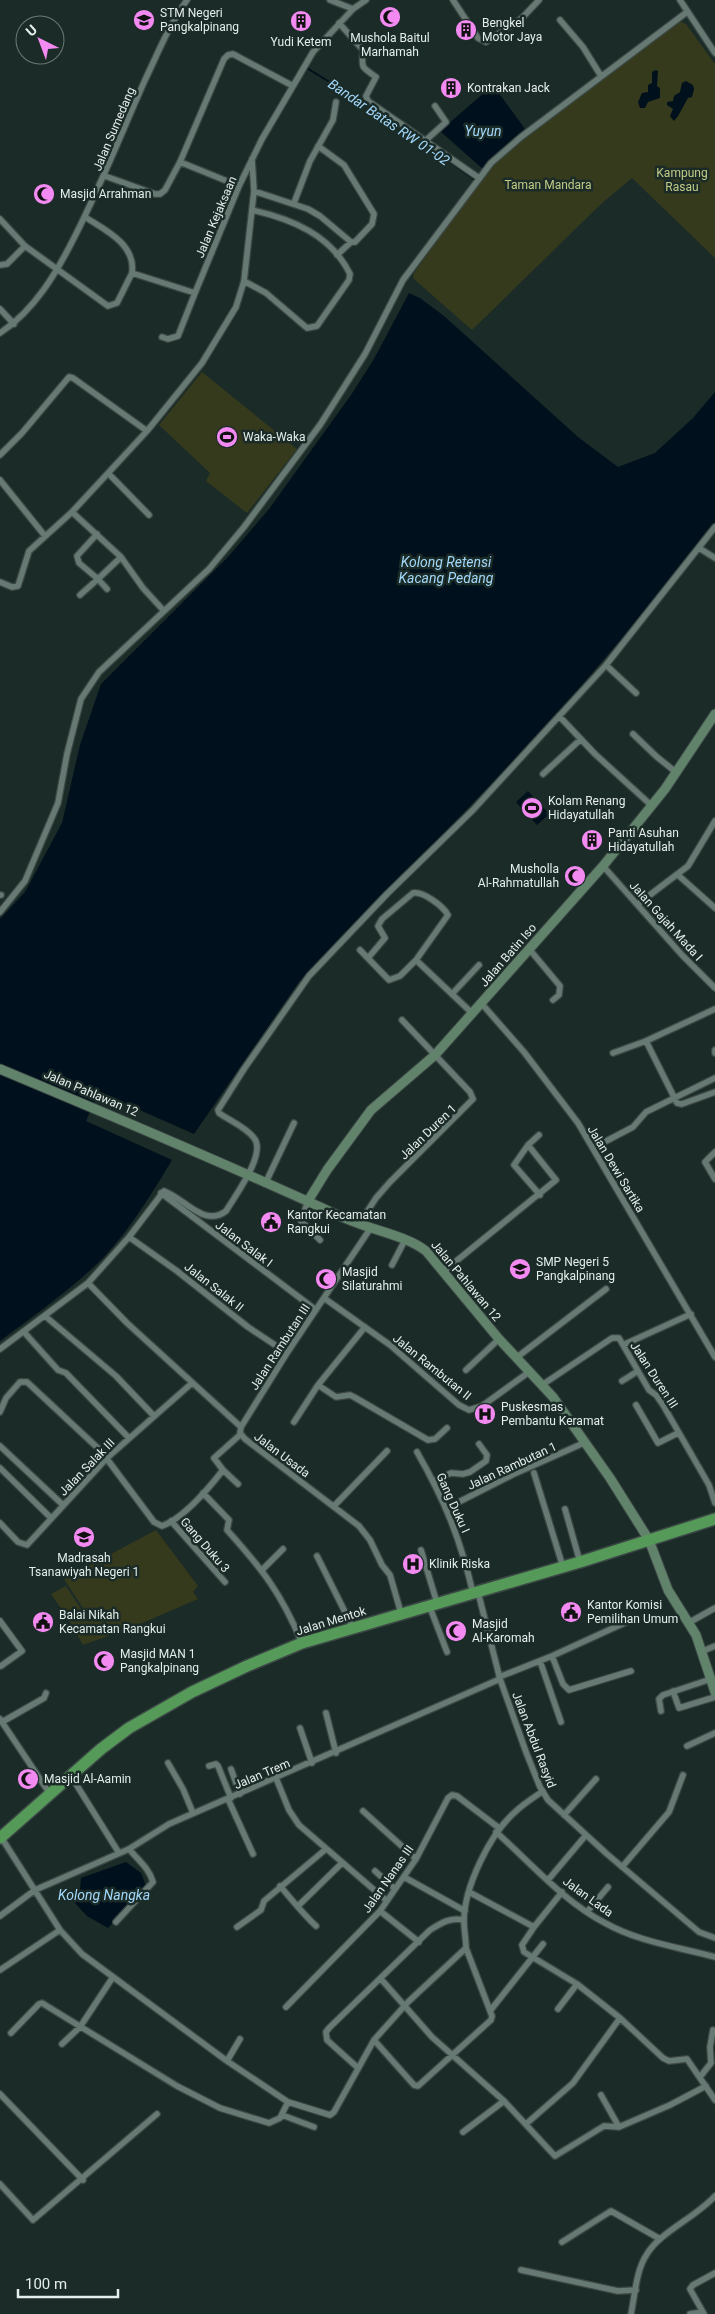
<svg xmlns="http://www.w3.org/2000/svg" width="715" height="2314" viewBox="0 0 715 2314" font-family="Roboto,sans-serif">
	<style>
		.green { fill: #363a1d }
		.water { fill: #00101c }
		.lines { fill: none; stroke-linecap: round; stroke-linejoin: round }
		.stream { stroke: #00101c; stroke-width: 2 }
		.street-casing { stroke: #3b4845; stroke-width: 8 }
		.secondary-casing { stroke: #3b4845; stroke-width: 11 }
		.highway-casing { stroke: #3b4845; stroke-width: 14 }
		.street { stroke: #677973; stroke-width: 5.5 }
		.secondary { stroke: #62836b; stroke-width: 9 }
		.highway { stroke: #559a58; stroke-width: 11 }
		.labels { text-anchor: middle; dominant-baseline: central; stroke-width: 5; stroke-linejoin: round; paint-order: stroke }
		.poi-label { font-size: 12px; fill: #e4eeeb; stroke: #1b2b27; text-anchor: start }
		.street-label { font-size: 12px; fill: #e4eeeb; stroke: #1b2b27 }
		.park-label { font-size: 12px; fill: #c2cb85; stroke: #1b2b27 }
		.water-label { font-size: 14px; font-style: italic; fill: #a2d8fa; stroke: #1b2b27 }
	</style>
	<rect width="100%" height="100%" fill="#1b2b27"/>
	<path class="green" d="M 680,21 L 686,24 L 715,64 L 715,258 L 632,178 L 602,203 L 472,330 L 415,280 L 413,277 L 414,273 L 477,185 L 494,165 L 516,143 L 674,23 Z
		M 202,372 L 297,449 L 247,513 L 206,481 L 210,473 L 159,425 Z
		M 156,1530 L 198,1586 L 193,1592 L 198,1599 L 133,1627 L 83,1645 L 68,1619 L 84,1610 L 64,1579 Z
		M 66,1586 L 81,1609 L 67,1617 L 51,1594 Z"/>
	<path class="water" d="M 656,70 L 658,71 L 657,86 L 660,88 L 660,98 L 648,102 L 645,108 L 640,108 L 638,102 L 642,93 L 648,92 L 648,85 L 652,83 L 652,72 Z
		M 686,81 L 693,85 L 694,89 L 692,97 L 688,98 L 678,116 L 674,121 L 670,116 L 673,109 L 667,105 L 667,102 L 673,101 L 674,96 L 680,92 L 682,83 Z
		M 493,85 L 525,129 L 484,170 L 440,131 Z
		M 409,293 L 420,298 L 444,316 L 578,437 L 618,467 L 655,453 L 693,418 L 715,392 L 715,524 L 640,617 L 542,732 L 299,982 L 194,1134 L 99,1092 L 86,1121 L 172,1160 C 152,1193 131,1228 104,1257 C 73,1288 35,1315 0,1341 L 0,919 L 25,892 L 62,823 L 80,745 L 101,684 L 228,557 L 269,509 L 351,395 L 374,359 Z
		M 528,791 L 549,814 L 537,825 L 516,802 Z
		M 126,1862 L 141,1873 L 146,1886 L 108,1928 L 87,1916 L 74,1902 L 80,1890 L 81,1878 Z"/>
	<g class="lines">
		<path class="stream" d="M 305,67 L 379,112 L 474,179"/>
		<g class="street-casing">
			<path id="street" d="M 330,0 L 353,9 L 366,0
				M 453,0 L 478,38 L 486,42 L 522,18 L 539,0
				M 680,0 L 715,53
				M 560,20 L 583,47 L 601,76
				M 339,23 L 363,50 C 362,68 360,66 376,77 L 366,96 L 368,101 L 479,178
				M 425,141 L 446,122 L 435,106
				M 180,162 L 239,186
				M 105,176 L 155,194 L 160,194 L 165,190 L 180,162 L 224,59 L 228,55 L 233,54 L 293,86
				M 254,191 L 308,209 L 320,216 L 351,242 L 355,242 L 372,224 L 374,214 L 344,165 L 318,146
				M 294,203 L 310,161 L 333,120 L 336,102
				M 85,217 C 105,230 136,244 132,273
				M 0,219 L 25,246 L 108,306 L 117,303 L 132,273 L 195,293 L 239,186 L 262,139 L 313,52 L 353,9
				M 337,255 L 351,242
				M 0,265 L 7,264 L 25,246
				M 244,281 L 266,293 L 307,328 L 317,326 L 349,280 L 350,274 C 331,235 292,219 252,210
				M 0,309 L 14,324
				M 0,333 C 35,310 57,272 75,236 C 101,185 122,132 145,80 C 158,53 169,25 187,0
				M 162,337 L 168,339 L 178,336 L 195,293
				M 0,455 L 22,433 L 69,377 L 73,378 L 147,431
				M 109,474 L 149,515
				M 0,480 L 45,536
				M 72,512 L 121,557 L 143,588 L 164,611
				M 699,548 L 715,558
				M 0,582 L 12,587 L 18,586 L 29,551 L 72,512 L 147,431 L 202,363 L 236,307 L 244,281 L 254,191 L 252,159
				M 107,589 L 98,579 L 121,557
				M 80,595 L 98,579 L 79,563 L 77,556 L 97,534
				M 606,665 L 636,693
				M 559,716 L 595,754 L 652,806
				M 633,734 L 657,757 L 677,773
				M 543,774 L 581,739
				M 603,866 L 682,955 L 715,988
				M 678,875 L 715,908
				M 0,895 L 1,895
				M 638,904 L 688,866 L 715,821
				M 0,912 L 25,881 L 58,803 L 67,754 L 81,699 L 99,672 L 209,569 L 244,527 L 320,425 L 365,354 L 403,280 L 491,163 L 521,137 L 687,12
				M 360,950 L 389,980 L 400,976 L 416,960
				M 530,950 L 560,986 L 559,995 L 553,1000
				M 368,958 L 385,938 L 378,926 L 382,919 L 413,893 C 423,891 443,906 448,915 L 416,960 L 473,1014
				M 452,994 L 479,965
				M 482,1004 L 524,1052 L 578,1123 L 715,1357
				M 646,1041 L 677,1103 L 682,1104 L 715,1092
				M 715,1050 L 715,1053
				M 613,1053 L 646,1041 L 715,1009
				M 539,1135 L 528,1145 L 514,1165 L 540,1195
				M 593,1148 L 633,1127 L 646,1112 L 715,1078
				M 715,1152 L 705,1162 L 715,1179
				M 265,1184 L 294,1123
				M 161,1193 L 316,1310
				M 308,1201 L 301,1221 L 320,1240
				M 359,1224 L 376,1198 L 390,1182 L 473,1099 L 470,1092 L 402,1020
				M 129,1237 L 177,1271 L 248,1327 L 287,1353
				M 392,1265 L 405,1240
				M 444,1271 L 556,1180 L 528,1145
				M 88,1283 L 127,1323 L 241,1427 L 240,1433 L 245,1439 L 359,1526 L 370,1540 L 382,1565 L 390,1575 L 401,1613
				M 324,1298 L 390,1345 L 459,1405 L 469,1410 L 482,1406 L 529,1372
				M 45,1316 L 116,1376 L 154,1416
				M 24,1332 L 58,1370 L 66,1373 L 129,1438
				M 623,1345 L 691,1314
				M 0,1349 L 88,1283 L 129,1237 L 164,1191 C 184,1198 204,1228 226,1211 C 235,1196 267,1153 254,1138 C 246,1127 230,1121 219,1113 L 218,1110 L 244,1069 L 309,976 L 387,894 L 473,810 L 606,665 L 715,527
				M 516,1358 L 606,1289
				M 466,1370 L 499,1339
				M 622,1381 L 638,1371
				M 318,1385 L 365,1327
				M 542,1385 L 612,1338 L 619,1338 L 649,1390 L 656,1395 L 663,1405 L 709,1485 L 715,1503
				M 636,1405 L 658,1443 L 678,1433
				M 0,1412 L 6,1398 L 20,1382 L 27,1382 L 101,1451 L 154,1522 L 162,1526 C 184,1518 209,1488 223,1470 L 214,1458 L 241,1434
				M 294,1422 L 318,1385 L 336,1397 L 350,1395 L 354,1397 L 428,1440 L 435,1439 L 447,1428
				M 241,1427 L 287,1353 L 370,1229
				M 0,1446 L 63,1505
				M 417,1452 C 445,1501 460,1538 473,1593
				M 0,1468 L 51,1518
				M 223,1470 L 238,1484
				M 534,1473 L 563,1567
				M 434,1481 L 451,1473 L 463,1474 L 470,1472 L 486,1461 L 487,1455 L 479,1444
				M 203,1493 L 229,1520 L 227,1530 C 263,1570 281,1593 302,1643
				M 334,1506 L 387,1451
				M 447,1508 L 514,1474 L 586,1442
				M 565,1509 L 580,1562
				M 171,1521 L 225,1582
				M 0,1523 L 18,1542 L 27,1545 L 107,1458 L 192,1383
				M 421,1550 L 437,1603
				M 317,1556 L 353,1628
				M 262,1570 L 283,1549
				M 478,1592 L 500,1679 L 526,1752 L 540,1787 L 548,1800 L 607,1854 L 699,1932 L 715,1938
				M 429,1605 L 447,1652
				M 0,1621 L 22,1651 L 1,1666
				M 690,1622 L 715,1608
				M 703,1651 L 715,1646
				M 552,1656 L 563,1684 L 569,1690 L 631,1671
				M 540,1661 L 561,1722
				M 499,1677 L 552,1656 L 633,1619
				M 673,1691 L 679,1708 L 715,1697
				M 661,1711 L 659,1699 L 663,1695 L 711,1679
				M 326,1713 L 336,1753
				M 0,1719 L 50,1794
				M 2,1722 L 44,1698 L 46,1693
				M 300,1728 L 312,1763
				M 687,1746 L 715,1733
				M 168,1763 L 183,1789 L 193,1813
				M 209,1766 L 216,1764 L 218,1766 L 231,1798
				M 231,1769 L 240,1794
				M 71,1776 L 119,1853
				M 276,1778 L 289,1810 L 299,1825 L 387,1901
				M 228,1799 L 253,1854
				M 363,1811 L 416,1859
				M 564,1815 L 596,1779
				M 496,1832 C 531,1863 563,1901 605,1923 C 639,1942 678,1947 715,1957
				M 1,1837 L 60,1930 L 82,1954 L 227,2061 L 288,2102 L 330,2115 L 334,2112 L 374,2040 L 408,2002 L 466,1948 C 466,1939 464,1930 464,1921 C 464,1887 490,1834 515,1812 C 523,1804 533,1798 543,1791
				M 622,1867 L 669,1812 L 683,1775
				M 375,1871 L 395,1889
				M 404,1877 L 465,1911
				M 548,1880 L 586,1835
				M 280,1886 C 293,1901 302,1913 316,1926
				M 469,1892 L 534,1927 L 522,1945 L 524,1952 L 577,1984 L 620,2018 L 663,2058 L 669,2061 L 687,2059 L 715,2100
				M 298,1906 L 342,1863
				M 380,1911 L 419,1942
				M 587,1912 L 608,1887
				M 0,1916 L 35,1890 L 129,1849 L 169,1824 L 500,1679
				M 116,1922 L 153,1882 C 149,1868 138,1860 129,1849
				M 237,1927 L 261,1910 L 264,1901 L 326,1849
				M 534,1927 L 562,1892
				M 0,1970 L 60,1930
				M 381,1979 L 432,2037 L 504,2101 L 555,2156 L 604,2126 L 619,2127 L 670,2105 L 706,2086
				M 286,2007 L 380,1911 L 416,1859 L 448,1798 L 452,1795 L 457,1796 L 499,1828
				M 558,2009 L 577,1984
				M 490,2011 L 543,1944
				M 11,2033 L 39,2004 L 42,2003 L 177,2086 L 220,2108 L 269,2123 L 280,2118 L 288,2102
				M 374,2040 L 414,2085 L 418,2086 L 491,2020 L 492,2016 L 466,1948
				M 62,2044 L 80,2027 L 113,1977
				M 227,2061 L 240,2039
				M 358,2068 L 327,2040 L 326,2032 L 329,2028 L 430,1930 C 441,1923 450,1917 464,1920
				M 700,2077 L 711,2063 L 710,2047 L 713,2030
				M 0,2094 L 83,2180
				M 601,2095 L 619,2127
				M 282,2115 L 314,2127
				M 526,2124 L 573,2083 L 620,2018
				M 463,2132 L 504,2101
				M 0,2184 L 33,2220 L 157,2114
				M 562,2242 L 611,2211 L 660,2239
				M 521,2270 L 618,2291 L 636,2290
				M 631,2314 C 635,2295 636,2270 647,2254 C 659,2233 696,2217 715,2196
				M 690,2314 L 703,2312
				M 704,2314 L 690,2289 L 693,2285 L 715,2273"/>
		</g>
		<g class="secondary-casing">
			<path id="secondary" d="M 0,1069 C 115,1117 229,1165 342,1217 C 367,1229 406,1235 426,1251 L 499,1339 L 553,1397 L 610,1478 L 649,1540 L 668,1590 L 696,1635 L 715,1692
				M 308,1201 L 327,1170 L 371,1110 L 435,1055 L 603,866 L 665,789 L 715,714"/>
		</g>
		<g class="highway-casing">
			<path id="highway" d="M 0,1838 L 101,1749 L 129,1728 L 192,1692 L 247,1666 L 302,1643 L 580,1562 L 715,1519"/>
		</g>
		<use href="#street" class="street"/>
		<use href="#secondary" class="secondary"/>
		<use href="#highway" class="highway"/>
	</g>
	<defs>
		<g id="mosque-disc" transform="scale(1.125)"><circle r="9.5" fill="#f38af2" stroke="#1b2b27"/><path d="M3.5-4.9A6 6 0 1 0 3.5 4.9A5 5 0 1 1 3.5-4.9Z" fill="#111"/></g>
		<g id="school-disc" transform="scale(1.125)"><circle r="9.5" fill="#f38af2" stroke="#1b2b27"/><path d="M0-5L7-2L0 1L-7-2ZM-4 1L0 2.5L4 1V4Q0 6-4 4Z" fill="#111"/></g>
		<g id="building-disc" transform="scale(1.125)"><circle r="9.5" fill="#f38af2" stroke="#1b2b27"/><path d="M-4-6H4V6H1V3H-1V6H-4ZM-2.5-4.3h1.7v1.8h-1.7ZM.8-4.3h1.7v1.8H.8ZM-2.5-1h1.7V.8h-1.7ZM.8-1h1.7V.8H.8Z" fill="#111"/></g>
		<g id="stadium-disc" transform="scale(1.125)"><circle r="9.5" fill="#f38af2" stroke="#1b2b27"/><path d="M0-5a6.5 5 0 1 0 0 10a6.5 5 0 1 0 0-10ZM-3.5-1.8h7v3.6h-7Z" fill="#111"/></g>
		<g id="civic-disc" transform="scale(1.125)"><circle r="9.5" fill="#f38af2" stroke="#1b2b27"/><path d="M-.6-6.5H3V-4.5H.6V-3L4-1V1h2V6H-6V1h2V-1L-.6-3ZM-1.2 2.5V6h2.4V2.5Z" fill="#111"/></g>
		<g id="hospital-disc" transform="scale(1.125)"><circle r="9.5" fill="#f38af2" stroke="#1b2b27"/><path d="M-5-5h3v3.5h4V-5h3V5h-3V1.5h-4V5h-3Z" fill="#111"/></g>
	</defs>
	<g fill-rule="evenodd">
		<use href="#mosque-disc" x="390" y="17"/>
		<use href="#school-disc" x="144" y="20"/>
		<use href="#building-disc" x="301" y="21"/>
		<use href="#building-disc" x="466" y="30"/>
		<use href="#building-disc" x="451" y="88"/>
		<use href="#mosque-disc" x="44" y="194"/>
		<use href="#stadium-disc" x="227" y="437"/>
		<use href="#stadium-disc" x="532" y="808"/>
		<use href="#building-disc" x="592" y="840"/>
		<use href="#mosque-disc" x="575" y="876"/>
		<use href="#civic-disc" x="271" y="1222"/>
		<use href="#school-disc" x="520" y="1269"/>
		<use href="#mosque-disc" x="326" y="1279"/>
		<use href="#hospital-disc" x="485" y="1414"/>
		<use href="#school-disc" x="84" y="1537"/>
		<use href="#hospital-disc" x="413" y="1564"/>
		<use href="#civic-disc" x="571" y="1612"/>
		<use href="#civic-disc" x="43" y="1622"/>
		<use href="#mosque-disc" x="456" y="1631"/>
		<use href="#mosque-disc" x="104" y="1661"/>
		<use href="#mosque-disc" x="28" y="1779"/>
	</g>
	<g class="labels">
		<g class="poi-label">
			<text x="160" y="13">STM Negeri<tspan x="160" dy="14">Pangkalpinang</tspan></text>
			<text x="482" y="23">Bengkel<tspan x="482" dy="14">Motor Jaya</tspan></text>
			<text x="390" y="38" text-anchor="middle">Mushola Baitul<tspan x="390" dy="14">Marhamah</tspan></text>
			<text x="301" y="42" text-anchor="middle">Yudi Ketem</text>
			<text x="467" y="88">Kontrakan Jack</text>
			<text x="60" y="194">Masjid Arrahman</text>
			<text x="243" y="437">Waka-Waka</text>
			<text x="548" y="801">Kolam Renang<tspan x="548" dy="14">Hidayatullah</tspan></text>
			<text x="608" y="833">Panti Asuhan<tspan x="608" dy="14">Hidayatullah</tspan></text>
			<text x="559" y="869" text-anchor="end">Musholla<tspan x="559" dy="14">Al-Rahmatullah</tspan></text>
			<text x="287" y="1215">Kantor Kecamatan<tspan x="287" dy="14">Rangkui</tspan></text>
			<text x="536" y="1262">SMP Negeri 5<tspan x="536" dy="14">Pangkalpinang</tspan></text>
			<text x="342" y="1272">Masjid<tspan x="342" dy="14">Silaturahmi</tspan></text>
			<text x="501" y="1407">Puskesmas<tspan x="501" dy="14">Pembantu Keramat</tspan></text>
			<text x="84" y="1558" text-anchor="middle">Madrasah<tspan x="84" dy="14">Tsanawiyah Negeri 1</tspan></text>
			<text x="429" y="1564">Klinik Riska</text>
			<text x="587" y="1605">Kantor Komisi<tspan x="587" dy="14">Pemilihan Umum</tspan></text>
			<text x="59" y="1615">Balai Nikah<tspan x="59" dy="14">Kecamatan Rangkui</tspan></text>
			<text x="472" y="1624">Masjid<tspan x="472" dy="14">Al-Karomah</tspan></text>
			<text x="120" y="1654">Masjid MAN 1<tspan x="120" dy="14">Pangkalpinang</tspan></text>
			<text x="44" y="1779">Masjid Al-Aamin</text>
		</g>
		<g class="street-label">
			<text transform="translate(114 129) rotate(-67)">Jalan Sumedang</text>
			<text transform="translate(216 217) rotate(-67)">Jalan Kejaksaan</text>
			<text transform="translate(666 921) rotate(48)">Jalan Gajah Mada I</text>
			<text transform="translate(508 955) rotate(-49)">Jalan Batin Iso</text>
			<text transform="translate(91 1093) rotate(23)">Jalan Pahlawan 12</text>
			<text transform="translate(428 1132) rotate(-44)">Jalan Duren 1</text>
			<text transform="translate(616 1169) rotate(59)">Jalan Dewi Sartika</text>
			<text transform="translate(244 1244) rotate(37)">Jalan Salak I</text>
			<text transform="translate(466 1281) rotate(50)">Jalan Pahlawan 12</text>
			<text transform="translate(214 1287) rotate(38)">Jalan Salak II</text>
			<text transform="translate(280 1347) rotate(-57)">Jalan Rambutan III</text>
			<text transform="translate(432 1367) rotate(39)">Jalan Rambutan II</text>
			<text transform="translate(654 1375) rotate(57)">Jalan Duren III</text>
			<text transform="translate(282 1455) rotate(37)">Jalan Usada</text>
			<text transform="translate(512 1466) rotate(-25)">Jalan Rambutan 1</text>
			<text transform="translate(87 1467) rotate(-46)">Jalan Salak III</text>
			<text transform="translate(453 1503) rotate(66)">Gang Duku I</text>
			<text transform="translate(205 1545) rotate(49)">Gang Duku 3</text>
			<text transform="translate(331 1621) rotate(-17)">Jalan Mentok</text>
			<text transform="translate(534 1740) rotate(69)">Jalan Abdul Rasyid</text>
			<text transform="translate(262 1774) rotate(-23)">Jalan Trem</text>
			<text transform="translate(388 1879) rotate(-55)">Jalan Nanas III</text>
			<text transform="translate(588 1897) rotate(36)">Jalan Lada</text>
		</g>
		<g class="park-label">
			<text x="682" y="173">Kampung<tspan x="682" dy="14">Rasau</tspan></text>
			<text x="548" y="185">Taman Mandara</text>
		</g>
		<g class="water-label">
			<text transform="translate(389 122) rotate(34)">Bandar Batas RW 01-02</text>
			<text x="483" y="131">Yuyun</text>
			<text x="446" y="562">Kolong Retensi<tspan x="446" dy="16">Kacang Pedang</tspan></text>
			<text x="104" y="1895">Kolong Nangka</text>
		</g>
	</g>
	<g transform="translate(40 40) rotate(318)"><circle r="24" fill="#1b2b27" stroke="#6b7975"/>
	<path d="M0-4L9 19L0 12L-9 19Z" fill="#f38af2"/>
	<text y="-8" font-size="14" font-weight="bold" text-anchor="middle" fill="#e4eeeb">U</text>
	</g>
	<path d="M18 2289v8h100v-8" fill="none" stroke="#e4eeeb" stroke-width="2.5"/>
	<text x="25" y="2289" font-size="15" fill="#e4eeeb" stroke="#1b2b27" stroke-width="4" paint-order="stroke">100 m</text>
</svg>
